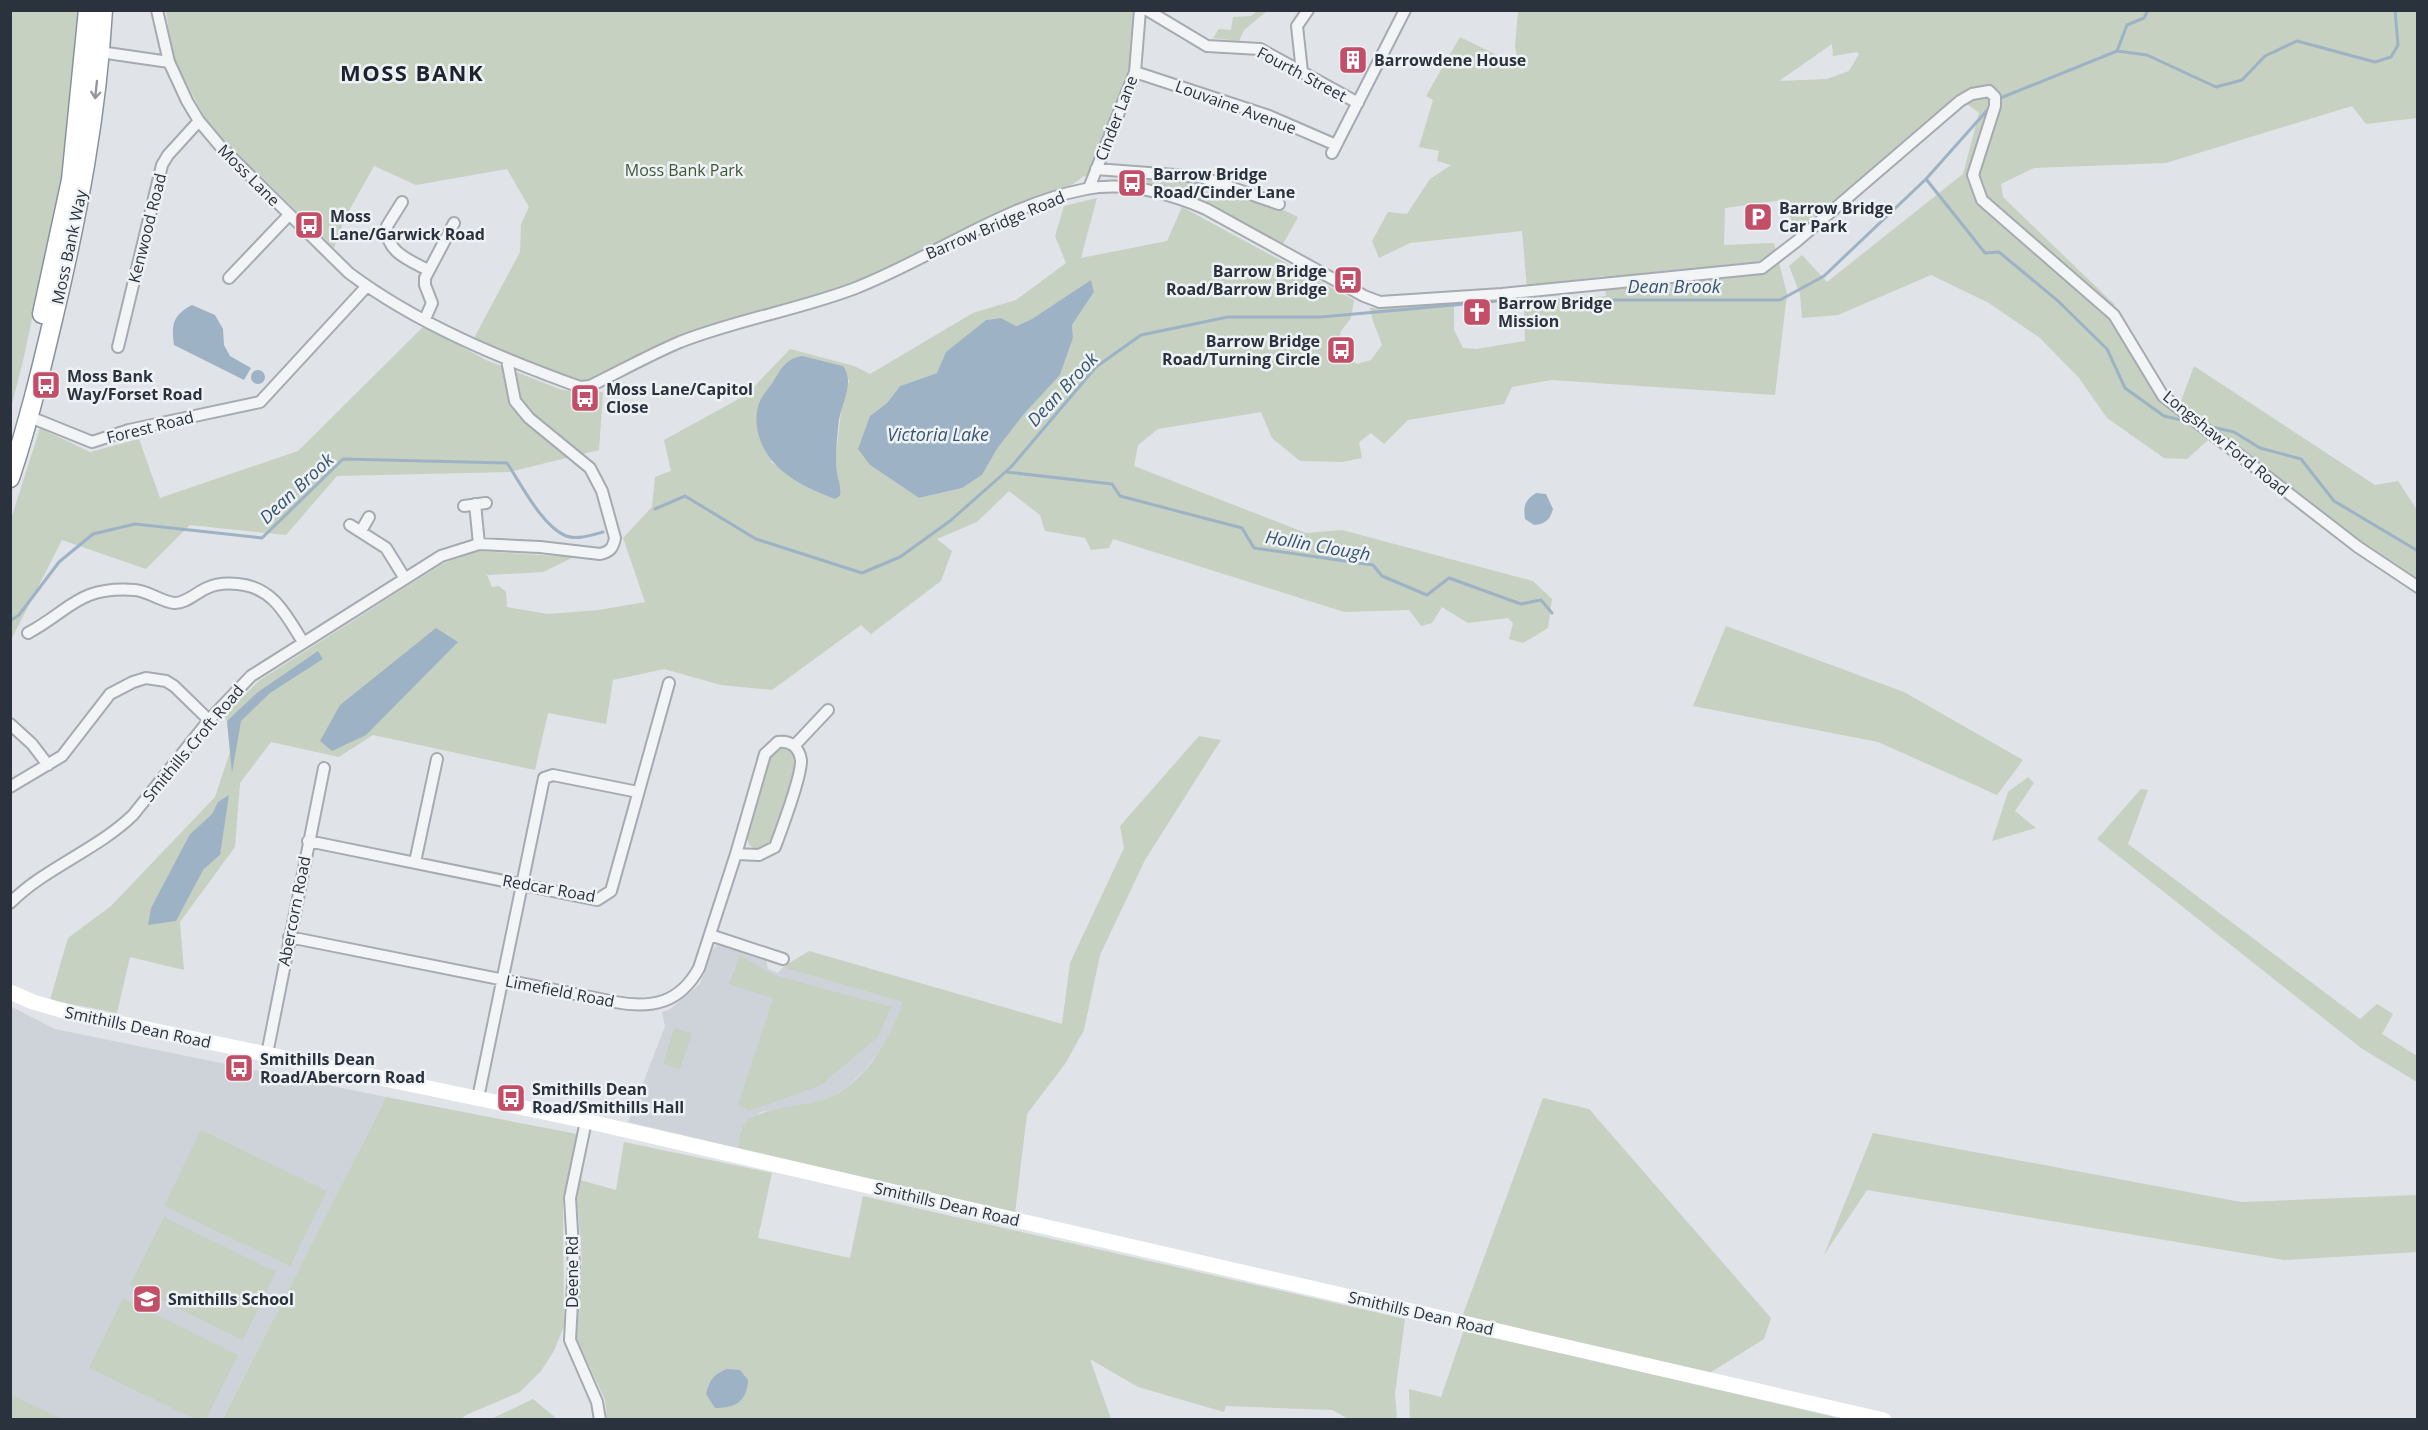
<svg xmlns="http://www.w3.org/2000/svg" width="2428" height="1430" viewBox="0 0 2428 1430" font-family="'Open Sans',sans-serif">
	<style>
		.built { fill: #ced3d9 }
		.green { fill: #c6d1c1; fill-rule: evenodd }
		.water { fill: #9db3c5 }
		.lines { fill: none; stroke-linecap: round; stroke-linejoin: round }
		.stream { stroke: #9db3c5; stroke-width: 3 }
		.street-casing { stroke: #a6aab1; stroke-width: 14 }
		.highway-casing { stroke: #88929d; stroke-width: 21 }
		.street { stroke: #f2f4f6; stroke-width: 10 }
		.secondary { stroke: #fff; stroke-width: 15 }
		.highway { stroke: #fff; stroke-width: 18 }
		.oneway { stroke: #94989e }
		.labels { text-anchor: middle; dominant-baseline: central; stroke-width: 5; stroke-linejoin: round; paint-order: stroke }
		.poi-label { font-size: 16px; font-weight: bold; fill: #2a323d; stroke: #eff2f5; text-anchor: start }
		.street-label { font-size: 16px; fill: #2a323d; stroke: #eff2f5 }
		.park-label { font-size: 16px; fill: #405838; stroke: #eff2f5 }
		.water-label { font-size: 18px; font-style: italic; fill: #37546e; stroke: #eff2f5 }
		.district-label { font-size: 22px; font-weight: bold; letter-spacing: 1.5px; fill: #1c232e; stroke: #eff2f5 }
	</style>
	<rect width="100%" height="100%" fill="#e0e3e7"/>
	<path class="built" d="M 718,944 L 766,960 L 768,969 L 778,973 L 783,967 L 794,969 L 904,1002 L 887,1042 L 865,1070 L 848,1086 L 832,1097 L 808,1105 L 761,1112 L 741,1129 L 738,1148 L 628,1122 L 665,1026 L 662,1012 L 669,1010 L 700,984 L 713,949 Z
		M 10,1006 L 55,1029 L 386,1097 L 223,1419 L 11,1419 Z"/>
	<path class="green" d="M 11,11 L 80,11 L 62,179 L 23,361 L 11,408 Z
		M 166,11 L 1136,11 L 1135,72 L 1093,178 L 1084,176 L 1073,184 L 1026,201 L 854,284 L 752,316 L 678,343 L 590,386 L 507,360 L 474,338 L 520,252 L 521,224 L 529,207 L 507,169 L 416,185 L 374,166 L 345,218 L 334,248 L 209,125 L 173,59 Z
		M 1257,11 L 1267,11 L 1244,30 L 1239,41 L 1213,38 L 1219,29 L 1231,30 L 1233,17 L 1251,16 Z
		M 1518,11 L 2417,11 L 2417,118 L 2366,124 L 2352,106 L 2166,163 L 2034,168 L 2001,184 L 2003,197 L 2114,304 L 2154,392 L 2181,401 L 2194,366 L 2375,485 L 2398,481 L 2417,510 L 2417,580 L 2359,541 L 2217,432 L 2187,459 L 2164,458 L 2107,418 L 2079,378 L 2040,338 L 1989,303 L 1931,275 L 1838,315 L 1802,318 L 1800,294 L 1789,266 L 1802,255 L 1827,282 L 1963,174 L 1979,113 L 1959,98 L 1796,231 L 1783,200 L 1725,208 L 1724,245 L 1774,243 L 1787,294 L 1775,395 L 1551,380 L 1512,387 L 1504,404 L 1408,420 L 1384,444 L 1371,433 L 1359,442 L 1362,458 L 1342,462 L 1300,461 L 1272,438 L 1261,412 L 1158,429 L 1138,445 L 1134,466 L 1306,533 L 1342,530 L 1533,581 L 1552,599 L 1548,628 L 1523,643 L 1509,639 L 1513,623 L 1508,618 L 1468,623 L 1442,607 L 1432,623 L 1421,626 L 1409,610 L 1344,612 L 1113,539 L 1109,548 L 1091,550 L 1085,538 L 1045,531 L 1040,515 L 1009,491 L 977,522 L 937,539 L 952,551 L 941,581 L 871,634 L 861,625 L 772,690 L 721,685 L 664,669 L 613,680 L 606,724 L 548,713 L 535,770 L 373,735 L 339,757 L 271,742 L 240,783 L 235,847 L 180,922 L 184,970 L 130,957 L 117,1013 L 50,1000 L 68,938 L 111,906 L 215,797 L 230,752 L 227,721 L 224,715 L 260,680 L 442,564 L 477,551 L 574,557 L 543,572 L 487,575 L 492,587 L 499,586 L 506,592 L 507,607 L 548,614 L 599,610 L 645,602 L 623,538 L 652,507 L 655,477 L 671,471 L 664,440 L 746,395 L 790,349 L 854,366 L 870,374 L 973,313 L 1016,300 L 1066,263 L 1055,236 L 1064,206 L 1097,198 L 1081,258 L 1167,241 L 1182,207 L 1354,300 L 1351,318 L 1341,331 L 1338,343 L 1345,355 L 1357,364 L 1371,360 L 1382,345 C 1378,332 1372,322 1370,308 L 1454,302 L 1454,330 L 1463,348 L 1476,349 L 1525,341 L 1524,304 L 1606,296 L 1604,276 L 1527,289 L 1522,231 L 1410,243 L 1379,258 L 1372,241 L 1388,212 L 1407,214 L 1430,179 L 1451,165 L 1437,161 L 1439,151 L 1419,147 L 1433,100 L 1426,96 L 1460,37 L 1519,66 L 1515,47 ZM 1832,44 L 1833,56 L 1857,52 L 1859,54 L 1849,71 L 1827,79 L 1779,81 ZM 1091,281 L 1094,292 L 1072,325 L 1073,338 L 1060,375 L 1024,414 L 997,449 L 982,475 L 962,488 L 919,498 L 870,465 L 870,416 L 887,403 L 900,386 L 937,373 L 947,352 L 986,320 L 1001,318 L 1015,326 L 1032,319 ZM 803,356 L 843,366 L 849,381 L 842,403 L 836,455 L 837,476 L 841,491 L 813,490 L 771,462 ZM 219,802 L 220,855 L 203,870 L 190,834 L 212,814 Z
		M 1129,178 C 1158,179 1188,178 1216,185 C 1244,192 1273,204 1298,217 L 1283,244 L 1187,195 Z
		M 424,326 L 486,360 L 562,390 L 603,392 L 599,450 L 509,472 L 337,476 L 286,535 L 190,525 L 146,569 L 62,540 L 11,640 L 11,519 L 40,428 L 90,452 L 139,439 L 160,498 L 298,451 Z
		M 1726,626 L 1904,692 L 2023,760 L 1997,795 L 1878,742 L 1693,706 Z
		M 1199,736 L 1221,740 L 1145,860 L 1100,955 L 1084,1030 L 1065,1064 L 1027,1114 L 1015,1213 L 738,1148 C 739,1142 739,1135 741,1130 C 751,1104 809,1109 833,1096 C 869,1077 890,1039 903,1002 L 783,967 L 809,951 L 1062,1024 L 1070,963 L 1124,848 L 1120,826 Z
		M 785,747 L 795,755 L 796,764 L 772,843 L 768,847 L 757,850 L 749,845 L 746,834 L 770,756 L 777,748 Z
		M 2028,777 L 2034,783 L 2015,811 L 2036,828 L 1992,841 L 2008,792 Z
		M 2141,789 L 2148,790 L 2128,844 L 2360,1019 L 2377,1004 L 2393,1014 L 2382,1034 L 2417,1056 L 2417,1082 L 2361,1048 L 2097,839 Z
		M 740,955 L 773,975 L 891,1007 L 878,1037 L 821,1085 L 749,1111 L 738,1104 L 773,998 L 729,984 Z
		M 674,1028 L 692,1033 L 680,1069 L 663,1064 Z
		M 386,1097 L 577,1134 L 563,1204 L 564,1326 L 554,1351 L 541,1371 L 520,1392 L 466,1415 L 461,1419 L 223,1419 Z
		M 1543,1098 L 1589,1109 L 1771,1318 L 1764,1339 L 1708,1374 L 1462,1317 Z
		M 201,1130 L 327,1191 L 290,1266 L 164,1206 Z
		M 1873,1133 L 2241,1202 L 2417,1195 L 2417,1252 L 2284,1260 L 1867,1190 L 1824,1255 Z
		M 624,1142 L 772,1173 L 758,1238 L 850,1258 L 863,1196 L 1405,1319 L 1395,1394 L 1397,1420 L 1348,1419 L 1333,1410 L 1226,1406 L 1224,1412 L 1138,1387 L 1090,1359 L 1111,1419 L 607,1419 L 605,1400 L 576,1337 L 582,1260 L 577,1199 L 580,1180 L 616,1190 Z
		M 164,1217 L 276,1272 L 243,1340 L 130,1285 Z
		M 123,1298 L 238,1355 L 206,1419 L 195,1419 L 89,1368 Z
		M 1464,1330 L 1843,1419 L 1410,1419 L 1409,1389 L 1441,1397 Z
		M 10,1394 L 60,1418 L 59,1419 L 11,1419 Z
		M 533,1399 L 557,1419 L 491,1419 Z"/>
	<path class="water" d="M 1091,280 L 1094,292 L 1072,325 L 1073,338 L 1060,375 L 1024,414 L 997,449 L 982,475 L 962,488 L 919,498 L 870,465 L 858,449 L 870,416 L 887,403 L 900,386 L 937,373 L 946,352 L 986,320 L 1001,318 L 1016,326 L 1032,319 Z
		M 192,305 L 215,315 L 223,329 L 224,345 L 230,356 L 251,368 L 244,380 L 174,345 C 171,324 173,315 192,305 Z
		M 803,356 L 843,366 C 855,382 842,402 839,420 C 837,438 835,456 837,473 C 838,481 842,488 840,496 L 835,499 C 800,486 764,468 757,428 C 756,420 756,409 760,401 C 763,394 769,388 773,382 C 781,369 786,358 803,356 Z
		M251 377a7 7 0 1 1 14 0a7 7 0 1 1-14 0Z
		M 1536,493 L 1546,494 L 1553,509 C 1550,520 1545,524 1534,525 L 1525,519 C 1523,506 1525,500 1536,493 Z
		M 436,628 L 458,642 L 366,735 L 332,751 L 320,741 L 340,705 Z
		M 318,651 L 323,659 L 270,693 L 241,721 L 232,773 L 227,721 L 258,692 Z
		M 229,795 L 220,855 L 203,870 L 176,921 L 148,925 L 151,908 L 190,834 L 212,814 L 218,802 Z
		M 727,1369 L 740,1370 L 748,1380 C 747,1401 736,1408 715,1408 L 706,1394 C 710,1379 714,1374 727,1369 Z"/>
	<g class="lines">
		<path class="stream" d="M 2117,51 L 2127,25 L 2144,18 L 2148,10
			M 1998,99 L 2117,51 L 2147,55 L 2216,87 L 2242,80 L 2265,56 L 2297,41 L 2375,62 L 2391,57 L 2398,45 L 2395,10
			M 1926,179 L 1985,253 L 1999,252 L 2058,301 L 2107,349 L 2125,388 L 2164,416 L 2190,422
			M 2208,426 L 2234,432 L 2260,448 L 2301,459 L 2334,501 L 2418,551
			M 1006,472 L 1112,484 L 1120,496 L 1242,528 L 1254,548 L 1373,565 L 1382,576 L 1427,595 L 1449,578 L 1521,604 L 1541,600 L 1552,613
			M 655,509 L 685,496 L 756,539 L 862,573 L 900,557 L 950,521 L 1011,467 L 1096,367 L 1141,335 L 1228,317 L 1321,317 L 1509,300 L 1780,300 L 1824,276 L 1926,179 L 1991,106
			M 10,621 L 19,615 L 59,562 L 93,534 L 135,524 L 262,538 L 343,459 L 507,463 C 521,484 542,526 566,536 C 578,540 592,535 603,532"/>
		<g class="street-casing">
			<path id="street" d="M 157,10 L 169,62 L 187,101 L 199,121 L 220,146 L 349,273 C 417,324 500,358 580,387 L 590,386 C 619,372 649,355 680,342 C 736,320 797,310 853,289 C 931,259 1003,205 1086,189 C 1127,181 1169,193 1206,209 L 1364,296 L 1380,302 L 1502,294 L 1762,268 L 1797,241 L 1960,101 L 1972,94 L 1989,91 L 1995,97 L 1995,106 L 1973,175 L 1982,200 L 2114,315 L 2163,396 L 2358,547 L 2418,587
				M 1147,10 L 1207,46 L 1260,49 L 1358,103
				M 100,52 L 169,62
				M 1135,72 L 1269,116 L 1336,145
				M 1302,72 L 1297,26 L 1308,10
				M 1332,153 L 1405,10
				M 1096,169 L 1201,177 L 1279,204
				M 1089,188 L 1135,72 L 1140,10
				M 402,202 L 387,226 C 385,252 409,260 428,270
				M 229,278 L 289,215
				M 425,319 L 432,303 L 425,285 L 425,278 L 454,223
				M 118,347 L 162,165 L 168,155 L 199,121
				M 30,417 L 92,442 L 129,430 L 260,402 L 367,286
				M 475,504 L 479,544
				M 464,506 L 486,503
				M 350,525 L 386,548 L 404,577
				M 361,531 L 369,517
				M 28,633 C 71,610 78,586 135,590 C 148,591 160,601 174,603 C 185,604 197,592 207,588 C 217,583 228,583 238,584 C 273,587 286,615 303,642
				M 10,724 L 32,744 L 48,765
				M 795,745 L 828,710
				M 10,787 L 62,756 L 110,694 L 133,682 L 146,678 L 166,681 L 174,686 L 209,720
				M 308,841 L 597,900 L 611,891 L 669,683
				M 415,862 L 437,759
				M 10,903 C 46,867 97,850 133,815 L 209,720 L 251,676 L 441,556 L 479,544 L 540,547 L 600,554 C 610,552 613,548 615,538 L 602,491 L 590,468 L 529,418 L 515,401 L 507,360
				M 710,935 L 783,959
				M 289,937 L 615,1002 C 652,1009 680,1003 699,968 L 736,854 L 765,754 L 778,742 C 790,740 799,747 801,760 C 802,775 781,831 775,847 L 759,855 L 736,854
				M 267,1054 L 324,768
				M 478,1098 L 544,778 L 553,775 L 638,792
				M 586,1121 L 570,1198 L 574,1265 L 570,1340 L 597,1402 L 600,1420"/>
		</g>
		<g class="highway-casing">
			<path id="highway" d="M 42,314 L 71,180 L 88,10
				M 10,478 C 28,424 41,370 54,315 C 78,214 97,114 103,10"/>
		</g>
		<use href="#street" class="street"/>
		<path class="secondary" d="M 10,992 L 33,1002 L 75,1014 L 586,1121 L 1884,1420"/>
		<use href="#highway" class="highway"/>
	</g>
	<defs><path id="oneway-shaft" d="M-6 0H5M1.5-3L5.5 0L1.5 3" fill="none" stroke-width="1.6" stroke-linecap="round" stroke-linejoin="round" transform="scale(1.5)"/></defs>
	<use class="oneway" href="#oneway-shaft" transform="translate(96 90) rotate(96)"/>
	<defs>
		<g id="building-square" transform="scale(1.5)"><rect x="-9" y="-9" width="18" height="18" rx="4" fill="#c34e68" stroke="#eff2f5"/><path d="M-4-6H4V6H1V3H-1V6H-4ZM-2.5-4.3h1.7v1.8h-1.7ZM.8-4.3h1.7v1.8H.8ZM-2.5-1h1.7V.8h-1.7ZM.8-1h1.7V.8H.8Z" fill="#fff"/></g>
		<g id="bus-square" transform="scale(1.5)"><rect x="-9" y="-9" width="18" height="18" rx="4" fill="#c34e68" stroke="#eff2f5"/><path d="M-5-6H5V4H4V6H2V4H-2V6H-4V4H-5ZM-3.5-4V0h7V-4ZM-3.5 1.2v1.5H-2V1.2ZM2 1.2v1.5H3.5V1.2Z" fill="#fff"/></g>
		<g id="parking-square" transform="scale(1.5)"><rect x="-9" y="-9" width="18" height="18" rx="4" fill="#c34e68" stroke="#eff2f5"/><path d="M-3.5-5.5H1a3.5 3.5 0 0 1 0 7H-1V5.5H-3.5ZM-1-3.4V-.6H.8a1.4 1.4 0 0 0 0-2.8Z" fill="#fff"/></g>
		<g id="church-square" transform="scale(1.5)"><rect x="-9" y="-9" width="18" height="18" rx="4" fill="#c34e68" stroke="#eff2f5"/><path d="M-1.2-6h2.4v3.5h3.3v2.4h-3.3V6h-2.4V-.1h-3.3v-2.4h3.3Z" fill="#fff"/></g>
		<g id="school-square" transform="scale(1.5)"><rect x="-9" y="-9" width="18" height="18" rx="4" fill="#c34e68" stroke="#eff2f5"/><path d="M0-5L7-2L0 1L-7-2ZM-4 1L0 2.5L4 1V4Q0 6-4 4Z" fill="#fff"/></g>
	</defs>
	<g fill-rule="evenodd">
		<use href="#building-square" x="1353" y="60"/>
		<use href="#bus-square" x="1132" y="183"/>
		<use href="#parking-square" x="1758" y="217"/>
		<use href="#bus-square" x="309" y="225"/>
		<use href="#bus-square" x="1348" y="280"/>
		<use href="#church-square" x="1477" y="312"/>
		<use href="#bus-square" x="1341" y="350"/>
		<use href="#bus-square" x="46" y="385"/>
		<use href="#bus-square" x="585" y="398"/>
		<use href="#bus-square" x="239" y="1068"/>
		<use href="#bus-square" x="511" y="1098"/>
		<use href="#school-square" x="147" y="1299"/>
	</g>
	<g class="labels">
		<g class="poi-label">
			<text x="1374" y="60">Barrowdene House</text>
			<text x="1153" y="174">Barrow Bridge<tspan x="1153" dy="18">Road/Cinder Lane</tspan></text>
			<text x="1779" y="208">Barrow Bridge<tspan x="1779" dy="18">Car Park</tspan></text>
			<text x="330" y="216">Moss<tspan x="330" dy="18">Lane/Garwick Road</tspan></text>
			<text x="1327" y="271" text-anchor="end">Barrow Bridge<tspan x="1327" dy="18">Road/Barrow Bridge</tspan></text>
			<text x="1498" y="303">Barrow Bridge<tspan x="1498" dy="18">Mission</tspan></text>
			<text x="1320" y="341" text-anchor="end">Barrow Bridge<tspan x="1320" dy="18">Road/Turning Circle</tspan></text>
			<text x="67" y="376">Moss Bank<tspan x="67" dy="18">Way/Forset Road</tspan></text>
			<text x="606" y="389">Moss Lane/Capitol<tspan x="606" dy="18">Close</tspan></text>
			<text x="260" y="1059">Smithills Dean<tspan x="260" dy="18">Road/Abercorn Road</tspan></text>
			<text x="532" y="1089">Smithills Dean<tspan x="532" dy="18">Road/Smithills Hall</tspan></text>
			<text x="168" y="1299">Smithills School</text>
		</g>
		<g class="street-label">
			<text transform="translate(1302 74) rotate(28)">Fourth Street</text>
			<text transform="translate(1236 107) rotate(20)">Louvaine Avenue</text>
			<text transform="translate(1116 118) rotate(-69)">Cinder Lane</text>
			<text transform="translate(249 175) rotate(45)">Moss Lane</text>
			<text transform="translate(995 225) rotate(-23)">Barrow Bridge Road</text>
			<text transform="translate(147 228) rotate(-76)">Kenwood Road</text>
			<text transform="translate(69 247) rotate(-78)">Moss Bank Way</text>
			<text transform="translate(150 427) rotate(-14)">Forest Road</text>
			<text transform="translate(2226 443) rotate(39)">Longshaw Ford Road</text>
			<text transform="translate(193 743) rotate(-50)">Smithills Croft Road</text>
			<text transform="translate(549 888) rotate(10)">Redcar Road</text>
			<text transform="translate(294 911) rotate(-79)">Abercorn Road</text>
			<text transform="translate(560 991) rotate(11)">Limefield Road</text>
			<text transform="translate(138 1027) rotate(12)">Smithills Dean Road</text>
			<text transform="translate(947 1204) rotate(13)">Smithills Dean Road</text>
			<text transform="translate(572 1272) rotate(-90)">Deene Rd</text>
			<text transform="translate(1421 1313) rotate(13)">Smithills Dean Road</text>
		</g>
		<g class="park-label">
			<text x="684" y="170">Moss Bank Park</text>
		</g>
		<g class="water-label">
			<text x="1674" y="286">Dean Brook</text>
			<text transform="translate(1062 389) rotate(-47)">Dean Brook</text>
			<text x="938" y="434">Victoria Lake</text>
			<text transform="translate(296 488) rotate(-43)">Dean Brook</text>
			<text transform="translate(1318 545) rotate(10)">Hollin Clough</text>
		</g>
		<g class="district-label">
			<text x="412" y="72">MOSS BANK</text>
		</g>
	</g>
	<rect width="2428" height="1430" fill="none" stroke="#2a323d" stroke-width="24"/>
</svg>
